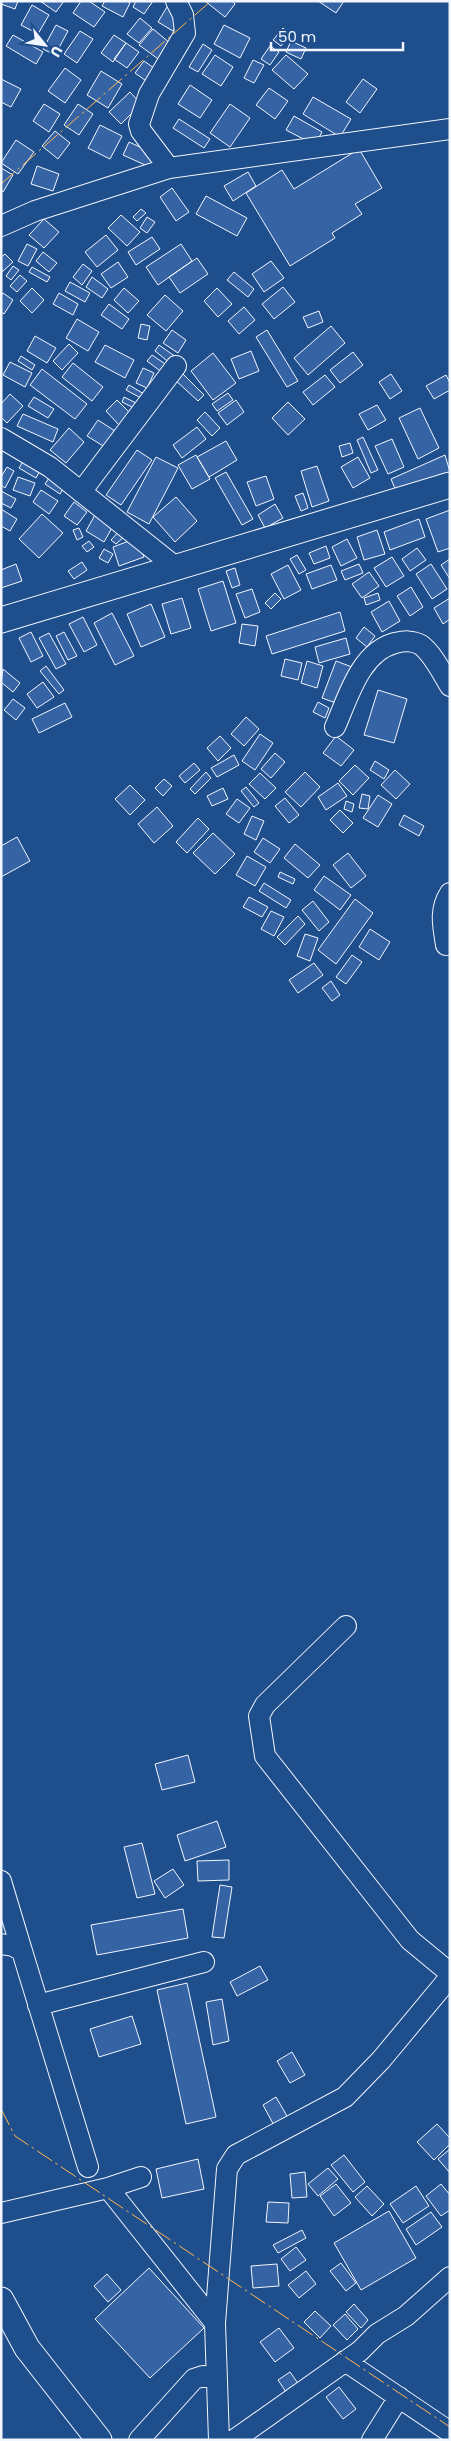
<svg xmlns="http://www.w3.org/2000/svg" width="451" height="2441" viewBox="0 0 451 2441" font-family="Poppins,sans-serif">
	<style>
		.building { fill: #3563a3; stroke: #f2f6ff }
		.lines { fill: none; stroke-linecap: round; stroke-linejoin: round }
		.minor-casing { stroke: #f2f6ff; stroke-width: 22 }
		.major-casing { stroke: #f2f6ff; stroke-width: 27 }
		.minor { stroke: #1f4e8c; stroke-width: 20 }
		.major { stroke: #1f4e8c; stroke-width: 25 }
		.power { stroke: #ffb74d; stroke-width: 1; stroke-dasharray: 18 4 2.5 4; stroke-linecap: butt }
	</style>
	<rect width="100%" height="100%" fill="#1f4e8c"/>
	<path class="building" d="M 1,1 L 18,1 L 15,9 L 1,4 Z
		M 40,1 L 64,1 L 56,12 Z
		M 81,1 L 89,1 L 105,12 L 94,27 L 73,13 Z
		M 105,1 L 127,1 L 130,3 L 123,17 L 102,6 Z
		M 136,1 L 153,1 L 144,14 L 133,7 Z
		M 205,1 L 232,1 L 235,4 L 225,17 Z
		M 318,1 L 344,1 L 336,13 Z
		M 32,5 L 49,15 L 38,34 L 21,25 Z
		M 167,7 L 182,16 L 173,31 L 158,22 Z
		M 140,18 L 152,28 L 139,43 L 127,34 Z
		M 56,25 L 68,31 L 55,55 L 43,49 Z
		M 224,25 L 250,38 L 240,58 L 214,44 Z
		M 283,28 L 290,34 L 281,46 L 273,40 Z
		M 153,29 L 176,48 L 165,64 L 139,45 Z
		M 80,31 L 93,39 L 77,63 L 64,54 Z
		M 13,35 L 43,52 L 36,64 L 6,46 Z
		M 114,35 L 126,43 L 113,62 L 101,53 Z
		M 291,41 L 306,48 L 301,59 L 286,52 Z
		M 126,43 L 139,52 L 127,68 L 114,59 Z
		M 203,44 L 212,50 L 198,72 L 189,67 Z
		M 270,46 L 279,52 L 270,65 L 261,59 Z
		M 215,55 L 233,67 L 221,86 L 202,74 Z
		M 286,55 L 308,74 L 294,89 L 272,70 Z
		M 253,60 L 264,65 L 254,83 L 244,78 Z
		M 144,61 L 158,71 L 149,83 L 135,73 Z
		M 65,68 L 81,80 L 65,103 L 48,91 Z
		M 101,71 L 122,84 L 108,108 L 87,95 Z
		M 1,79 L 21,89 L 11,107 L 1,102 Z
		M 363,79 L 377,89 L 360,113 L 346,102 Z
		M 190,85 L 212,100 L 200,118 L 178,104 Z
		M 269,88 L 288,101 L 275,119 L 256,105 Z
		M 130,92 L 141,104 L 121,124 L 109,112 Z
		M 313,97 L 351,119 L 340,137 L 303,114 Z
		M 44,104 L 60,114 L 49,132 L 33,121 Z
		M 78,104 L 93,114 L 79,135 L 64,125 Z
		M 230,104 L 250,118 L 230,147 L 210,133 Z
		M 294,116 L 322,132 L 315,145 L 286,130 Z
		M 179,119 L 210,139 L 204,148 L 173,128 Z
		M 100,125 L 122,136 L 110,159 L 88,148 Z
		M 55,131 L 70,143 L 58,159 L 42,146 Z
		M 16,140 L 34,152 L 18,174 L 1,163 Z
		M 129,142 L 160,156 L 154,169 L 123,155 Z
		M 359,149 L 382,188 L 355,204 L 362,214 L 332,233 L 335,238 L 290,266 L 246,193 L 282,170 L 294,189 Z
		M 37,166 L 59,174 L 53,191 L 31,184 Z
		M 1,168 L 13,175 L 3,192 L 1,191 Z
		M 248,172 L 256,186 L 233,201 L 224,186 Z
		M 172,188 L 189,212 L 176,221 L 160,197 Z
		M 206,196 L 247,218 L 237,236 L 196,214 Z
		M 141,209 L 146,213 L 137,221 L 133,217 Z
		M 121,215 L 140,232 L 127,246 L 108,228 Z
		M 147,217 L 155,222 L 147,233 L 140,228 Z
		M 44,219 L 59,232 L 44,248 L 29,235 Z
		M 106,235 L 118,250 L 97,267 L 85,252 Z
		M 152,237 L 160,249 L 136,265 L 128,252 Z
		M 27,244 L 37,249 L 28,266 L 18,261 Z
		M 181,244 L 192,261 L 158,285 L 146,267 Z
		M 43,252 L 57,263 L 49,272 L 36,261 Z
		M 5,254 L 13,262 L 2,272 L 1,257 Z
		M 197,258 L 208,274 L 180,293 L 169,277 Z
		M 271,261 L 284,278 L 264,292 L 252,274 Z
		M 118,262 L 128,277 L 111,288 L 101,274 Z
		M 83,264 L 92,271 L 82,285 L 73,277 Z
		M 13,266 L 19,270 L 11,280 L 6,276 Z
		M 32,267 L 50,277 L 47,282 L 29,272 Z
		M 234,272 L 254,289 L 248,297 L 227,280 Z
		M 20,275 L 27,281 L 17,292 L 10,286 Z
		M 92,277 L 108,289 L 102,298 L 86,287 Z
		M 70,282 L 90,293 L 85,302 L 65,291 Z
		M 283,287 L 295,302 L 274,319 L 262,304 Z
		M 32,288 L 44,300 L 32,313 L 20,301 Z
		M 124,288 L 139,301 L 128,313 L 114,300 Z
		M 217,288 L 232,304 L 218,317 L 204,301 Z
		M 3,293 L 13,300 L 4,314 L 1,312 L 1,296 Z
		M 59,293 L 78,304 L 73,315 L 53,304 Z
		M 165,295 L 183,311 L 166,331 L 147,315 Z
		M 109,304 L 129,319 L 122,329 L 101,315 Z
		M 244,307 L 255,320 L 239,334 L 228,321 Z
		M 319,311 L 323,322 L 308,328 L 303,317 Z
		M 77,319 L 99,332 L 88,351 L 66,338 Z
		M 141,324 L 150,326 L 147,340 L 138,338 Z
		M 331,326 L 345,343 L 308,375 L 294,358 Z
		M 172,330 L 186,340 L 178,353 L 163,343 Z
		M 267,330 L 298,381 L 287,387 L 256,337 Z
		M 35,336 L 56,348 L 47,363 L 27,351 Z
		M 69,344 L 78,353 L 62,370 L 53,361 Z
		M 105,345 L 134,360 L 125,378 L 95,362 Z
		M 159,345 L 176,357 L 171,364 L 155,351 Z
		M 251,351 L 259,371 L 239,379 L 231,359 Z
		M 353,352 L 363,365 L 340,383 L 330,370 Z
		M 213,353 L 236,383 L 213,400 L 191,371 Z
		M 152,355 L 168,366 L 163,373 L 147,361 Z
		M 21,356 L 35,365 L 32,370 L 18,361 Z
		M 10,362 L 32,373 L 25,387 L 3,375 Z
		M 73,363 L 103,387 L 92,401 L 62,377 Z
		M 143,368 L 154,373 L 147,388 L 136,383 Z
		M 42,369 L 87,404 L 75,419 L 30,385 Z
		M 181,372 L 204,395 L 198,401 L 174,379 Z
		M 391,374 L 402,391 L 390,399 L 379,382 Z
		M 325,375 L 335,387 L 313,405 L 303,392 Z
		M 446,375 L 450,383 L 450,390 L 434,399 L 426,386 Z
		M 129,385 L 144,394 L 141,398 L 126,390 Z
		M 228,393 L 233,400 L 217,411 L 212,404 Z
		M 10,394 L 23,406 L 7,423 L 1,417 L 1,404 Z
		M 34,397 L 54,409 L 48,418 L 28,406 Z
		M 124,397 L 142,406 L 140,411 L 122,402 Z
		M 117,400 L 131,414 L 119,425 L 106,411 Z
		M 236,400 L 244,412 L 227,425 L 218,413 Z
		M 288,402 L 305,419 L 288,435 L 272,418 Z
		M 377,405 L 386,420 L 368,430 L 359,414 Z
		M 420,408 L 439,448 L 418,459 L 399,418 Z
		M 205,412 L 220,428 L 212,436 L 197,420 Z
		M 23,414 L 58,429 L 53,442 L 17,426 Z
		M 98,420 L 118,433 L 108,449 L 87,436 Z
		M 197,427 L 206,439 L 182,458 L 173,445 Z
		M 69,428 L 84,442 L 66,463 L 50,450 Z
		M 363,437 L 378,470 L 371,473 L 357,440 Z
		M 392,439 L 404,467 L 388,474 L 375,446 Z
		M 226,441 L 237,460 L 209,477 L 197,457 Z
		M 350,443 L 353,453 L 342,457 L 339,446 Z
		M 137,450 L 152,460 L 121,505 L 106,495 Z
		M 196,455 L 210,479 L 192,489 L 178,465 Z
		M 445,455 L 450,472 L 398,496 L 391,479 Z
		M 156,457 L 178,468 L 149,524 L 127,512 Z
		M 358,457 L 370,478 L 353,488 L 341,467 Z
		M 25,458 L 42,467 L 36,478 L 19,468 Z
		M 317,466 L 329,501 L 312,507 L 301,471 Z
		M 7,467 L 14,471 L 5,488 L 1,485 L 1,477 Z
		M 226,472 L 253,519 L 242,525 L 215,478 Z
		M 51,475 L 66,484 L 60,494 L 45,484 Z
		M 266,476 L 274,499 L 256,506 L 247,482 Z
		M 18,477 L 35,483 L 30,496 L 13,490 Z
		M 41,490 L 58,501 L 49,514 L 33,502 Z
		M 1,491 L 16,499 L 11,508 L 1,503 Z
		M 303,493 L 308,508 L 301,511 L 295,496 Z
		M 176,497 L 197,521 L 175,542 L 153,517 Z
		M 74,502 L 87,512 L 77,525 L 64,516 Z
		M 275,504 L 283,518 L 265,528 L 258,515 Z
		M 1,509 L 17,519 L 10,531 L 1,526 Z
		M 450,510 L 450,548 L 438,552 L 426,519 Z
		M 42,514 L 63,533 L 39,558 L 19,539 Z
		M 95,515 L 113,526 L 104,542 L 86,531 Z
		M 419,519 L 425,537 L 390,550 L 384,532 Z
		M 79,528 L 83,537 L 77,540 L 73,530 Z
		M 121,529 L 126,535 L 116,544 L 111,540 Z
		M 377,530 L 385,554 L 364,560 L 357,537 Z
		M 137,538 L 144,557 L 119,566 L 113,547 Z
		M 347,539 L 357,558 L 341,566 L 332,547 Z
		M 89,541 L 94,547 L 87,552 L 82,546 Z
		M 326,546 L 330,558 L 314,564 L 309,553 Z
		M 417,548 L 426,560 L 410,571 L 402,559 Z
		M 104,549 L 113,554 L 108,563 L 99,558 Z
		M 297,555 L 306,570 L 299,574 L 290,559 Z
		M 392,557 L 404,576 L 386,587 L 374,568 Z
		M 450,559 L 450,579 L 441,565 Z
		M 82,562 L 87,570 L 74,579 L 68,571 Z
		M 16,564 L 22,581 L 1,588 L 1,570 Z
		M 359,564 L 363,573 L 345,580 L 341,571 Z
		M 431,564 L 447,589 L 432,599 L 416,574 Z
		M 288,565 L 301,590 L 284,599 L 271,574 Z
		M 331,565 L 337,580 L 312,589 L 306,574 Z
		M 235,568 L 240,585 L 232,588 L 226,571 Z
		M 369,572 L 379,586 L 362,598 L 352,584 Z
		M 223,581 L 236,623 L 211,631 L 198,589 Z
		M 411,587 L 423,607 L 410,616 L 397,596 Z
		M 252,589 L 260,612 L 245,618 L 236,594 Z
		M 275,593 L 281,599 L 271,609 L 265,603 Z
		M 378,593 L 380,600 L 366,605 L 364,598 Z
		M 182,598 L 191,628 L 171,634 L 162,604 Z
		M 450,598 L 450,619 L 443,624 L 434,608 Z
		M 389,601 L 400,621 L 382,632 L 371,612 Z
		M 151,604 L 165,637 L 141,647 L 127,614 Z
		M 340,612 L 345,631 L 272,654 L 266,636 Z
		M 112,613 L 134,656 L 115,665 L 94,623 Z
		M 83,617 L 97,645 L 84,652 L 69,624 Z
		M 242,624 L 258,626 L 255,646 L 239,643 Z
		M 364,627 L 375,636 L 367,647 L 356,638 Z
		M 31,632 L 43,656 L 31,662 L 19,638 Z
		M 64,632 L 77,656 L 68,660 L 56,636 Z
		M 49,633 L 66,664 L 56,669 L 39,638 Z
		M 346,638 L 350,654 L 319,663 L 315,647 Z
		M 285,659 L 302,663 L 298,680 L 281,676 Z
		M 307,661 L 323,666 L 317,688 L 301,683 Z
		M 336,661 L 352,667 L 339,704 L 322,698 Z
		M 46,666 L 64,690 L 59,694 L 40,671 Z
		M 3,669 L 20,683 L 13,692 L 1,682 Z
		M 43,682 L 54,697 L 37,708 L 27,694 Z
		M 378,690 L 407,699 L 394,743 L 364,735 Z
		M 13,699 L 25,708 L 16,720 L 4,710 Z
		M 318,702 L 329,708 L 325,718 L 313,712 Z
		M 65,703 L 72,717 L 39,733 L 32,719 Z
		M 246,717 L 259,729 L 244,746 L 231,734 Z
		M 260,734 L 273,743 L 255,770 L 242,761 Z
		M 220,736 L 231,748 L 218,761 L 207,748 Z
		M 336,736 L 354,750 L 341,766 L 323,753 Z
		M 275,753 L 285,762 L 271,778 L 261,769 Z
		M 234,755 L 239,765 L 217,777 L 211,768 Z
		M 375,761 L 389,770 L 384,779 L 370,770 Z
		M 194,763 L 200,770 L 185,783 L 179,776 Z
		M 355,765 L 369,778 L 353,795 L 339,781 Z
		M 395,770 L 410,784 L 396,799 L 381,785 Z
		M 206,772 L 211,778 L 195,794 L 190,789 Z
		M 305,772 L 320,787 L 301,807 L 285,792 Z
		M 260,773 L 276,788 L 265,799 L 249,784 Z
		M 164,779 L 172,786 L 163,796 L 155,788 Z
		M 338,783 L 347,796 L 326,810 L 318,797 Z
		M 130,785 L 145,800 L 130,815 L 115,799 Z
		M 246,787 L 259,803 L 254,807 L 241,791 Z
		M 223,788 L 228,799 L 212,806 L 207,796 Z
		M 362,794 L 370,796 L 368,809 L 359,808 Z
		M 378,795 L 392,804 L 378,827 L 363,818 Z
		M 285,798 L 299,815 L 289,823 L 275,806 Z
		M 237,799 L 250,808 L 239,823 L 226,814 Z
		M 346,801 L 354,804 L 352,812 L 344,809 Z
		M 157,807 L 173,826 L 154,843 L 138,824 Z
		M 340,810 L 353,823 L 343,833 L 330,820 Z
		M 404,815 L 424,826 L 419,836 L 399,825 Z
		M 252,816 L 264,821 L 256,840 L 244,834 Z
		M 198,818 L 209,829 L 187,853 L 176,842 Z
		M 213,833 L 235,854 L 215,874 L 193,853 Z
		M 17,837 L 30,861 L 1,877 L 1,846 Z
		M 263,838 L 280,849 L 270,863 L 254,852 Z
		M 295,844 L 320,865 L 308,878 L 284,858 Z
		M 348,853 L 366,876 L 351,888 L 333,865 Z
		M 247,856 L 266,867 L 255,886 L 236,875 Z
		M 280,872 L 295,879 L 293,884 L 278,877 Z
		M 324,876 L 351,895 L 340,910 L 314,890 Z
		M 264,883 L 291,900 L 286,908 L 259,891 Z
		M 249,897 L 268,907 L 262,917 L 243,907 Z
		M 355,899 L 373,913 L 336,964 L 318,950 Z
		M 313,901 L 329,922 L 319,931 L 302,910 Z
		M 271,911 L 284,917 L 274,936 L 261,929 Z
		M 298,916 L 305,924 L 285,945 L 277,937 Z
		M 370,929 L 390,942 L 379,960 L 359,947 Z
		M 305,934 L 318,938 L 310,961 L 297,956 Z
		M 352,955 L 362,962 L 346,984 L 336,977 Z
		M 314,963 L 323,975 L 298,993 L 289,980 Z
		M 331,981 L 340,995 L 332,1001 L 322,988 Z
		M 188,1755 L 195,1782 L 162,1790 L 155,1764 Z
		M 217,1821 L 226,1847 L 185,1861 L 177,1835 Z
		M 142,1843 L 155,1894 L 137,1898 L 124,1847 Z
		M 229,1860 L 229,1880 L 198,1881 L 197,1861 Z
		M 173,1869 L 184,1885 L 165,1898 L 154,1881 Z
		M 220,1885 L 232,1887 L 224,1938 L 212,1937 Z
		M 183,1909 L 188,1938 L 97,1955 L 91,1925 Z
		M 260,1966 L 268,1980 L 237,1996 L 230,1982 Z
		M 187,1983 L 216,2117 L 186,2124 L 157,1990 Z
		M 222,1999 L 229,2041 L 213,2045 L 206,2002 Z
		M 132,2016 L 141,2044 L 99,2057 L 90,2029 Z
		M 292,2052 L 305,2075 L 290,2083 L 277,2061 Z
		M 276,2097 L 291,2123 L 277,2131 L 263,2105 Z
		M 437,2124 L 450,2138 L 450,2144 L 434,2160 L 417,2142 Z
		M 450,2149 L 450,2173 L 438,2159 Z
		M 344,2155 L 365,2182 L 353,2192 L 331,2165 Z
		M 198,2159 L 204,2189 L 162,2198 L 156,2169 Z
		M 328,2168 L 338,2179 L 318,2196 L 308,2184 Z
		M 305,2172 L 307,2197 L 292,2198 L 290,2174 Z
		M 336,2184 L 351,2203 L 334,2216 L 320,2196 Z
		M 441,2184 L 450,2195 L 450,2210 L 441,2216 L 426,2196 Z
		M 367,2186 L 384,2204 L 372,2216 L 355,2197 Z
		M 416,2186 L 429,2206 L 403,2223 L 390,2204 Z
		M 268,2202 L 289,2203 L 288,2223 L 266,2222 Z
		M 389,2211 L 416,2258 L 361,2290 L 334,2243 Z
		M 431,2212 L 442,2227 L 416,2245 L 406,2229 Z
		M 302,2230 L 306,2238 L 278,2253 L 273,2245 Z
		M 296,2247 L 306,2260 L 290,2271 L 281,2259 Z
		M 341,2263 L 356,2283 L 346,2291 L 330,2271 Z
		M 277,2264 L 279,2286 L 253,2288 L 251,2266 Z
		M 149,2268 L 204,2328 L 150,2378 L 95,2319 Z
		M 306,2271 L 316,2284 L 299,2298 L 288,2285 Z
		M 107,2274 L 121,2290 L 108,2302 L 94,2286 Z
		M 354,2304 L 368,2320 L 361,2328 L 346,2312 Z
		M 315,2311 L 331,2326 L 320,2338 L 304,2322 Z
		M 345,2314 L 358,2329 L 347,2340 L 333,2325 Z
		M 279,2328 L 294,2348 L 275,2362 L 260,2342 Z
		M 290,2372 L 302,2389 L 290,2398 L 278,2380 Z
		M 339,2387 L 356,2409 L 343,2419 L 326,2397 Z"/>
	<g class="lines">
		<g class="minor-casing">
			<path id="minor" d="M 169,168 L 141,131 L 139,124 L 149,94 L 185,33 L 183,15 L 176,1
				M 1,226 L 35,211 L 169,168 L 450,129
				M 1,438 L 50,467 L 177,568
				M 81,492 L 176,366
				M 335,727 C 348,698 360,652 395,643 C 404,641 412,640 421,645 C 433,654 442,673 450,686
				M 446,945 C 443,926 439,910 450,893
				M 346,1626 L 265,1705 L 259,1716 L 265,1756 L 410,1940 L 450,1973
				M 1,1881 L 22,1951
				M 1,1944 L 13,1946 L 22,1951 L 88,2167
				M 38,2005 L 204,1962
				M 108,2188 L 215,2323
				M 1,2213 L 108,2188 L 141,2177
				M 345,2361 L 450,2432
				M 139,2440 L 194,2379 L 203,2376 L 216,2379
				M 219,2440 L 215,2323 L 227,2169 L 236,2155 L 345,2097 L 381,2060 L 450,1977
				M 234,2440 L 360,2351 L 377,2334 L 406,2316 L 450,2277
				M 372,2440 L 399,2397"/>
		</g>
		<g class="major-casing">
			<path id="major" d="M 1,620 L 450,485
				M 1,2300 L 27,2348 L 99,2440"/>
		</g>
		<use href="#minor" class="minor"/>
		<use href="#major" class="major"/>
		<path class="power" d="M 1,184 L 211,1
			M 1,2109 L 15,2136 L 450,2427"/>
	</g>
	<rect width="451" height="2441" fill="none" stroke="#f2f6ff" stroke-width="5"/>
	<g transform="translate(45 45) rotate(120)" stroke="#1f4e8c" stroke-width="4" paint-order="stroke">
	<path d="M0-4L9 19L0 12L-9 19Z" fill="#f2f6ff"/>
	<text y="-8" font-size="14" font-weight="bold" text-anchor="middle" fill="#f2f6ff">U</text>
	</g>
	<path d="M271 42v8h132v-8" fill="none" stroke="#f2f6ff" stroke-width="2.5"/>
	<text x="278" y="42" font-size="15" fill="#f2f6ff" stroke="#1f4e8c" stroke-width="4" paint-order="stroke">50 m</text>
</svg>
